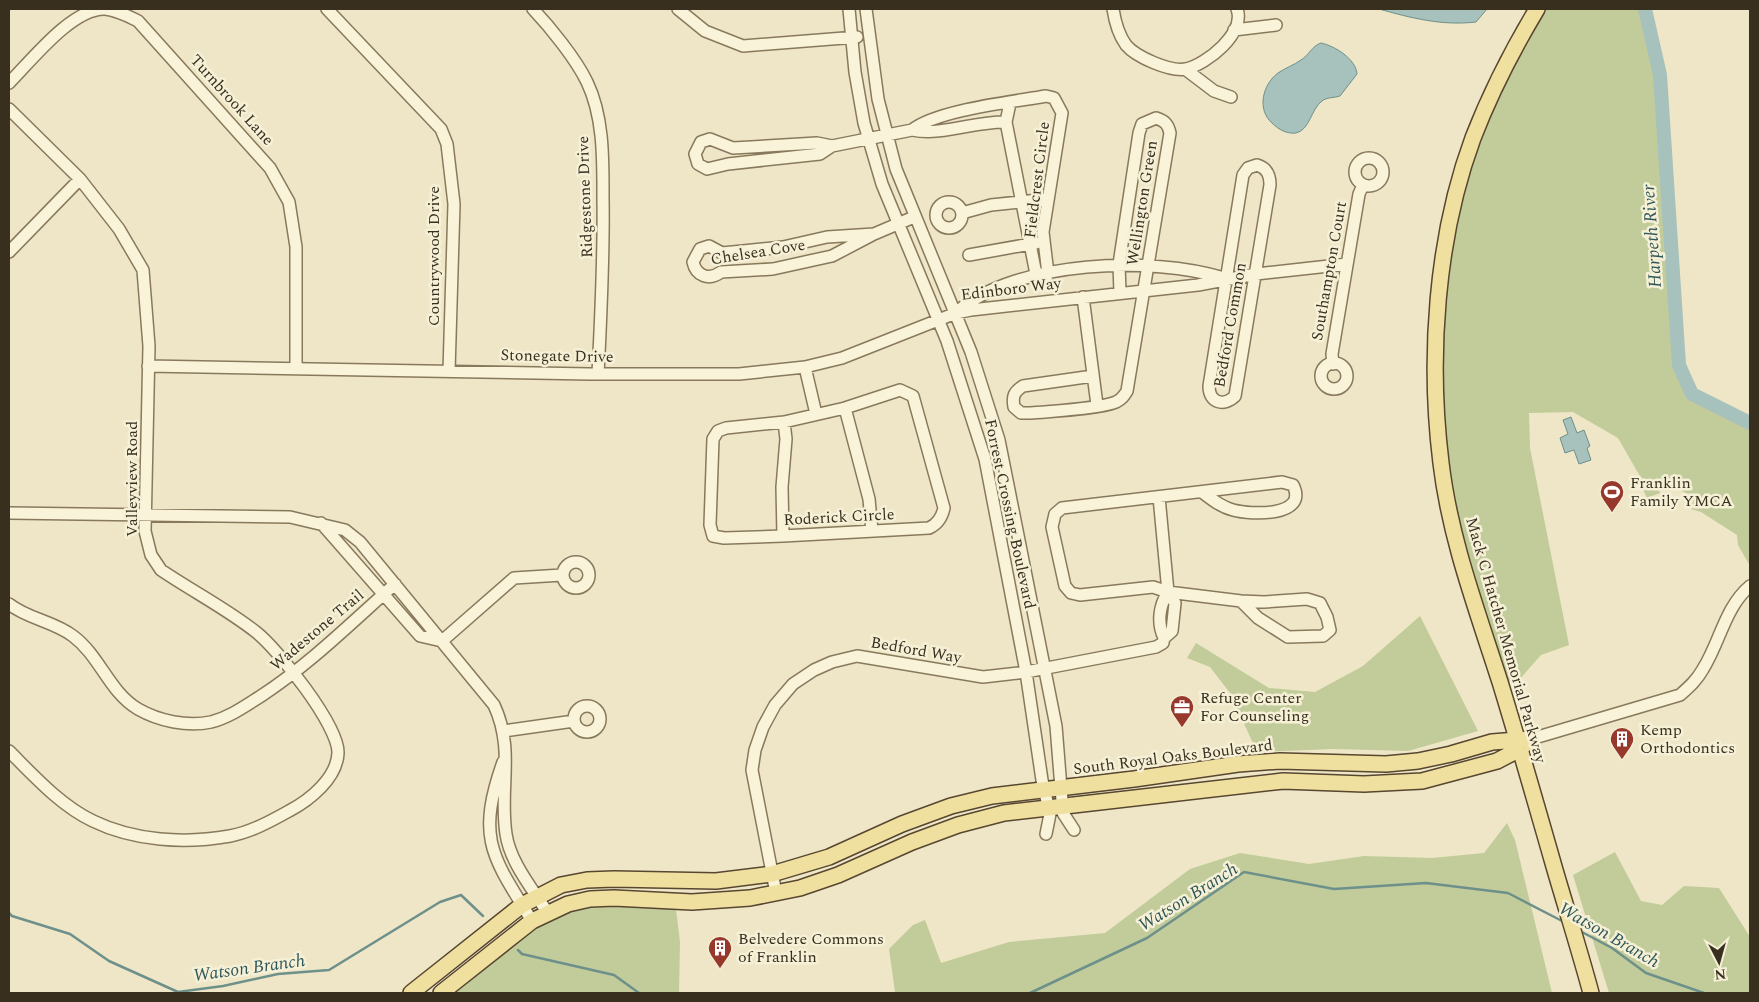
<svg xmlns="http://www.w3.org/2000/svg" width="1759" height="1002" viewBox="0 0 1759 1002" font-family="Spectral,serif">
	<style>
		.green { fill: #c1cc9a }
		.water { fill: #a7c1bd; stroke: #6e908b }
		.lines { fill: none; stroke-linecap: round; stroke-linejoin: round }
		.stream { stroke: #6e908b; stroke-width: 2.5 }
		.river { stroke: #a7c1bd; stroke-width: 14 }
		.minor-casing { stroke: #89795c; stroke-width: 14 }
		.major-casing { stroke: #574630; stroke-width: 18 }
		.minor { stroke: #f8f3d9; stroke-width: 11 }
		.major { stroke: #f0e09f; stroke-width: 15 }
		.labels { text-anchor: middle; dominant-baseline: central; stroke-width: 5; stroke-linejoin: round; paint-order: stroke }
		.street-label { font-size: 16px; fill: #392f1f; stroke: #f5f0d6 }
		.poi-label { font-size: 16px; fill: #392f1f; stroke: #f5f0d6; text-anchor: start }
		.water-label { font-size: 18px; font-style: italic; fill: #2f5759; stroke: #f5f0d6 }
	</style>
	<rect width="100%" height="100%" fill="#eee6c6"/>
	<path class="green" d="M 1537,9 L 1645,9 L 1660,75 L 1679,365 L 1692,394 L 1750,423 L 1750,566 L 1738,545 L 1737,535 L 1701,512 L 1691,509 L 1694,498 L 1672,485 L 1656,482 L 1660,493 L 1647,498 L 1642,487 L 1655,482 L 1641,478 L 1618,438 L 1573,412 L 1529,413 L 1530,448 L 1569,645 L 1541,655 L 1518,681 L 1500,682 L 1458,549 L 1436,352 L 1460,186 Z
		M 1420,616 L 1478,731 L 1408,751 L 1333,749 L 1257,752 L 1230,693 L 1210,667 L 1187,658 L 1196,643 L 1269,688 L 1315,692 L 1363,666 Z
		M 1507,823 L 1515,840 L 1552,993 L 888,993 L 895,992 L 889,949 L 913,925 L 925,920 L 941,963 L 1009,942 L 1105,933 L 1190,869 L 1240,853 L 1309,864 L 1364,856 L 1432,858 L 1484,853 Z
		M 1615,852 L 1641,901 L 1662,905 L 1684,886 L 1719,888 L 1750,937 L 1750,993 L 1609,993 L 1573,875 Z
		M 663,901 L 676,909 L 680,942 L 679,993 L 441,993 L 568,904 Z"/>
	<path class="water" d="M 1379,9 L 1487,9 L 1476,22 C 1442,26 1411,18 1379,9 Z
		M 1321,43 C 1335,46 1356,59 1357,74 L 1340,96 C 1334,98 1327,97 1322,101 C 1311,109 1310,130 1296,133 C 1287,134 1279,130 1272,123 C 1257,110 1262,85 1278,73 C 1285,68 1294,65 1301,60 C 1309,55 1312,46 1321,43 Z
		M 1571,417 L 1577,433 L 1584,430 L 1590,446 L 1587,448 L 1591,460 L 1579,464 L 1574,450 L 1565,453 L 1560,438 L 1568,434 L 1563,420 Z"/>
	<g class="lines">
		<path class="stream" d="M 9,913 L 12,916 L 70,934 L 109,961 L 178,992 L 223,986 L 278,974 L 329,970 L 440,902 L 461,895 L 483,916
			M 1580,931 L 1612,948 L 1646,973 L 1704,993
			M 518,950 L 522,954 L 614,975 L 639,993
			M 1030,993 L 1147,938 L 1244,872 L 1334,889 L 1426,883 L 1508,893 L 1564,922"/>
		<path class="river" d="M 1645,9 L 1660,75 L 1679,365 L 1692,394 L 1750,423"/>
		<g class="minor-casing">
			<path id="minor" d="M 327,9 L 441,129 L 447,144 L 454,204 L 449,371
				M 533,9 C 550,27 576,59 587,82 C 604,117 603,161 603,198 C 604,257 601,315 598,374
				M 678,9 L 705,31 L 743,46 L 857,37
				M 849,9 L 855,72 L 864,123 L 882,184 L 947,341 L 985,459 L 1026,672 L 1042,780 L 1050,814 L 1046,834
				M 866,9 L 878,99 L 896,169 L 971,352 L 999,440 L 1056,726 L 1063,813 L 1074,830
				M 1113,9 C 1115,22 1118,34 1126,45 C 1136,57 1170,72 1186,69 C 1207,64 1246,33 1237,9
				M 1234,30 L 1276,25
				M 1185,69 L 1214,91 L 1231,97
				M 9,83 C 31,61 72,8 105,9 C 117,10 128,16 138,21 L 270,168 L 289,202 L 296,247 L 296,368
				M 9,109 L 80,179 L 119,229 L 143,270 L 149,346 L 145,531 L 151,555 L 161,570 C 192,591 227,609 256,632 C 278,649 339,726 338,753 C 337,778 310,800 289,811 C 271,821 251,832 230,836 C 185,844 134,841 93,821 C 61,806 34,776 9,751
				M 1006,122 C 975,121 943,136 912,130 C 937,110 1012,102 1046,96 L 1054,98 L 1062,113 L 1043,232 L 1048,274 L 1044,283 L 1037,275 L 1035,269 L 1006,122 L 1010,103
				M 710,139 L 733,148 L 817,143 L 832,146 L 820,154 L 728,164 L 707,169 L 698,164 L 695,154 L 701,142 Z
				M 832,146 L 912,130
				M1355 172a14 14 0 1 1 28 0a14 14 0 1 1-28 0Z
				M 1257,165 C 1267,168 1270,175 1270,185 L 1235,396 C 1224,407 1209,403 1209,386 L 1243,175 L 1248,168 Z
				M936 215a13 13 0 1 1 26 0a13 13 0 1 1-26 0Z
				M 962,213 L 991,205 L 1048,199
				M 874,234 L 827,237 L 783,247 L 743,251 L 722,253 L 709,246 L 700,249 L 693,262 C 696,276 709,281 721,272 L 773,269 L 832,256 L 874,234 L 914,217
				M 9,252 L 80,179
				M 969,255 L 1036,243
				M 1083,297 L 1097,405
				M 958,311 C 1018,260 1152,256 1224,278
				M1321 376a13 13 0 1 1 26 0a13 13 0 1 1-26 0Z
				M 1333,364 L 1332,354 L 1359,194 L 1363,185
				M 148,366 L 590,374 L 739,374 L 805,367 L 842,358 L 956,313 L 971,310 L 1198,285 L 1256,274 L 1347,264
				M 805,367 L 816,414
				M 1093,376 L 1023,386 C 1014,392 1012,396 1014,407 L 1021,413 L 1031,413 C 1052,411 1099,409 1116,402 C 1122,399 1124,396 1127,391 L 1170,133 C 1168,124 1165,121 1156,118 L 1142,124 L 1139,133 L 1119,264 L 1120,293
				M 900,390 L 913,396 L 944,508 C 942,517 938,524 929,528 L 783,536 L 724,538 L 713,536 L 710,525 L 713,439 L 718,431 L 726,428 L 784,422 L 845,408 Z
				M 845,408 L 869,499 L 872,531
				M 1202,492 C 1211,499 1221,507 1233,510 C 1251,515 1309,517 1293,485 L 1282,482 L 1062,508 L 1055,514 L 1052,527 L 1065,586 L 1071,593 L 1080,595 L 1153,587 L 1168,592 L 1241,601 L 1264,602 L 1307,599 L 1320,603 L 1327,617 L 1330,630 L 1323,636 L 1288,637 L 1258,618 L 1241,601
				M 1159,497 L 1168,592
				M 9,513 L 290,517 L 345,530 L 360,542 L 494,705 C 515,750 499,788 506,834 C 510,862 532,888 547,912
				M 321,523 L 420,636 L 442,641
				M 783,536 L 782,487 L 786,439 L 784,422
				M563 575a13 13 0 1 1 26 0a13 13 0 1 1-26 0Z
				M 9,604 C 28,619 53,621 73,636 C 100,656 109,692 138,709 C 159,721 187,727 211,722 C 230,717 245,706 261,696 C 310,664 351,623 395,584
				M 1164,638 C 1157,623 1159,606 1168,592
				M 442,641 L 514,578 L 562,575
				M574 719a13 13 0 1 1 26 0a13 13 0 1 1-26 0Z
				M 504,731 L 574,721
				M 1531,739 L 1680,695 C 1689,687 1697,680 1703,669 C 1720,642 1725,607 1750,586
				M 503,762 C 476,839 492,856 532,921
				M 776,893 L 752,770 L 755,750 L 763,727 L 775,705 L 793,684 L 814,670 L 832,662 L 857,656 L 983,677 L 1026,672 L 1156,647 L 1163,643 L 1164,638 L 1172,631 L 1175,603 L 1168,592"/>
		</g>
		<g class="major-casing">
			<path id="major" d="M 1537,9 C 1513,49 1490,94 1473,138 C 1436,238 1428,358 1441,463 C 1450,539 1477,610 1500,682 C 1519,744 1537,807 1555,870 C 1567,911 1580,952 1591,993
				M 411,993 L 522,905 L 561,885 L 587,880 L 614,879 L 716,881 L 772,874 L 829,857 L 902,824 L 951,806 L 992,796 L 1134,779 L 1238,764 L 1280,761 L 1386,764 L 1418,761 L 1451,754 L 1492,742 L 1531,739
				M 441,993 L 532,921 L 568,904 L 590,899 L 614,898 L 692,902 L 750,898 L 800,888 L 838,875 L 912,842 L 958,825 L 1004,813 L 1283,781 L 1364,784 L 1422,781 L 1497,761 L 1520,749 L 1531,739"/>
		</g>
		<use href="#minor" class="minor"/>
		<use href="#major" class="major"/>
	</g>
	<defs>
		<g id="stadium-pin" transform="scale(1.25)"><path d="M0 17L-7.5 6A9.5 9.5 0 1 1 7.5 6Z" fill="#97382d" stroke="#f5f0d6"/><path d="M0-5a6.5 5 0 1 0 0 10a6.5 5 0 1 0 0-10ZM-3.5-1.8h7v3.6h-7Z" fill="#fff"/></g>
		<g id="office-pin" transform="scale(1.25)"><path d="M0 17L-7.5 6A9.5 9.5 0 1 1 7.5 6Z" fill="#97382d" stroke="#f5f0d6"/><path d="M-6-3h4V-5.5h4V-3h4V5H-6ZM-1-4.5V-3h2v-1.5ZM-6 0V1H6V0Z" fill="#fff"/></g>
		<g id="building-pin" transform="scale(1.25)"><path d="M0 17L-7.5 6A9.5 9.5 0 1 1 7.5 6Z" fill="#97382d" stroke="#f5f0d6"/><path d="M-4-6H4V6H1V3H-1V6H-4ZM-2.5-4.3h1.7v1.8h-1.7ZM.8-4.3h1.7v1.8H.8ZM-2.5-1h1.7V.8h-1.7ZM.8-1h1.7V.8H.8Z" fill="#fff"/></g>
	</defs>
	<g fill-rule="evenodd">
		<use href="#stadium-pin" x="1612" y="492"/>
		<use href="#office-pin" x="1182" y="707"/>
		<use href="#building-pin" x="1622" y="739"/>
		<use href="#building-pin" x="720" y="948"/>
	</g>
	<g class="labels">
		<g class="street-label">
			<text transform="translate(232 100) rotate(48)">Turnbrook Lane</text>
			<text transform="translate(1037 180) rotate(-83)">Fieldcrest Circle</text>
			<text transform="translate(585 197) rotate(-92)">Ridgestone Drive</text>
			<text transform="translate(1142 203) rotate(-81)">Wellington Green</text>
			<text transform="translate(758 252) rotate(-9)">Chelsea Cove</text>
			<text transform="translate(434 256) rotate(-90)">Countrywood Drive</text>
			<text transform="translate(1329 271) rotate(-80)">Southampton Court</text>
			<text transform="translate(1011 289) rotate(-7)">Edinboro Way</text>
			<text transform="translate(1230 325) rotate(-80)">Bedford Common</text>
			<text transform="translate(557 356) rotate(1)">Stonegate Drive</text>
			<text transform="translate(132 479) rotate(-90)">Valleyview Road</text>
			<text transform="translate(1010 514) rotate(78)">Forrest Crossing Boulevard</text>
			<text transform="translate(839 517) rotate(-3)">Roderick Circle</text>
			<text transform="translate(317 630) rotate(-40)">Wadestone Trail</text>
			<text transform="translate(1506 640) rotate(74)">Mack C Hatcher Memorial Parkway</text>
			<text transform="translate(916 650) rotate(10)">Bedford Way</text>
			<text transform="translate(1173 757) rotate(-7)">South Royal Oaks Boulevard</text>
		</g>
		<g class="poi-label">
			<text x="1630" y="483">Franklin<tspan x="1630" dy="18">Family YMCA</tspan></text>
			<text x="1200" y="698">Refuge Center<tspan x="1200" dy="18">For Counseling</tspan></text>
			<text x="1640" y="730">Kemp<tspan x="1640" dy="18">Orthodontics</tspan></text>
			<text x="738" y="939">Belvedere Commons<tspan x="738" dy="18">of Franklin</tspan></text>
		</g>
		<g class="water-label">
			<text transform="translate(1652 236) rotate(-94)">Harpeth River</text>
			<text transform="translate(1188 897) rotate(-32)">Watson Branch</text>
			<text transform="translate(1609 935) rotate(30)">Watson Branch</text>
			<text transform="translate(249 968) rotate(-8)">Watson Branch</text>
		</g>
	</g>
	<rect width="1759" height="1002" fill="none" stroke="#392f1f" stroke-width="20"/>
	<g transform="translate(1719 962) rotate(174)" stroke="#f5f0d6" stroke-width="4" paint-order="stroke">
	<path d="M0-4L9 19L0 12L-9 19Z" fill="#392f1f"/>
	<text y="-8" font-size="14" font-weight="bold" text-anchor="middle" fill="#392f1f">N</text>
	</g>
</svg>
